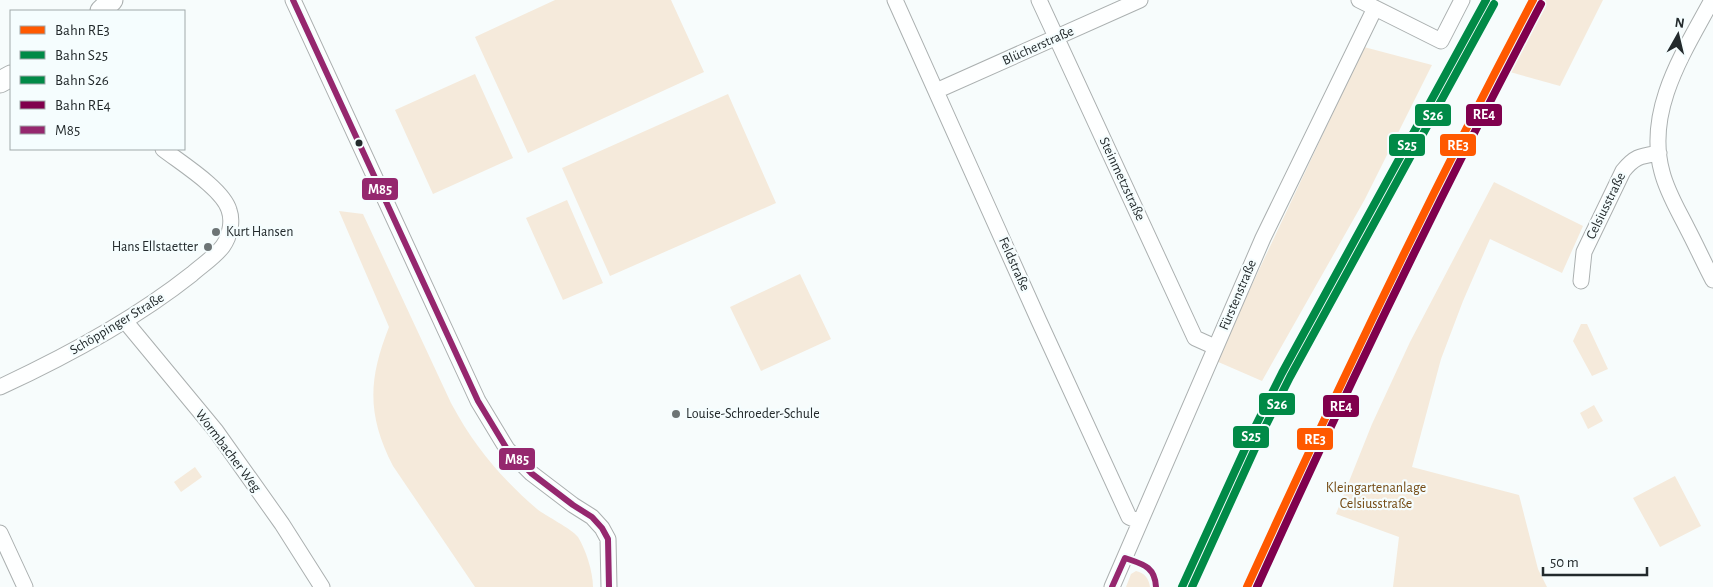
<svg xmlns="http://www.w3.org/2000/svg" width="1713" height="587" viewBox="0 0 1713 587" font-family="'Alegreya Sans',sans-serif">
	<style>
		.green { fill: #f5eadb }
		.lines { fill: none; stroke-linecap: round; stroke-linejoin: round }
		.street-casing { stroke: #abb0b0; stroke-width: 17 }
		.secondary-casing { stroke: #abb0b0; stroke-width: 23 }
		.street { stroke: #feffff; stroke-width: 15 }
		.secondary { stroke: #feffff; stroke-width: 21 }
		.bus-1-casing { stroke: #f5fdfe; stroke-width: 10 }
		.bus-1 { stroke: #95276e; stroke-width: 6 }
		.rail-1-casing { stroke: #f5fdfe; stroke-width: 11 }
		.rail-2-casing { stroke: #f5fdfe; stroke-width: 11 }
		.rail-3-casing { stroke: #f5fdfe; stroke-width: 11 }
		.rail-4-casing { stroke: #f5fdfe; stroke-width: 11 }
		.rail-1 { stroke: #ff5900; stroke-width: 8 }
		.rail-2 { stroke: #018a47; stroke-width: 8 }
		.rail-3 { stroke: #018a47; stroke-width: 8 }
		.rail-4 { stroke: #80004d; stroke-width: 8 }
		.bus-dot { fill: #232a2c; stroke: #f5fdfe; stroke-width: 2 }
		.poi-dot { fill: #6d7475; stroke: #f5fdfe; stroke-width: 2 }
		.labels { text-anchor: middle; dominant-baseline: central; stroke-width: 4.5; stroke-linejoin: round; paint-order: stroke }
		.street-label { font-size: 14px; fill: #232a2c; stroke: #f5fdfe }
		.poi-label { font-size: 14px; fill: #232a2c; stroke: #f5fdfe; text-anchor: start }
		.park-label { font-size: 14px; fill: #744a13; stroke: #f5fdfe }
		.line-badge { stroke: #f5fdfe; stroke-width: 2 }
		.badge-label { font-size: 14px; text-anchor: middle; font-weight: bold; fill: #fff }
	</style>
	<rect width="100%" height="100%" fill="#f7fcfc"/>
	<path class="green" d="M 555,0 L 671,0 L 704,72 L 528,153 L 475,37 Z
		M 1541,0 L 1603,0 L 1560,86 L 1503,70 Z
		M 1364,47 L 1432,65 L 1365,199 L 1262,381 L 1216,361 Z
		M 475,74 L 513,158 L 433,194 L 395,110 Z
		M 728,94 L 776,203 L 610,276 L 562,168 Z
		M 1494,182 L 1583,226 L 1562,273 L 1490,239 L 1463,301 L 1441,359 L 1412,467 L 1519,495 L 1538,569 L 1547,587 L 1393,587 L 1399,537 L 1336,514 L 1372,424 L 1410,342 Z
		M 567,200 L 603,283 L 563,300 L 526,218 Z
		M 339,211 L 363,214 L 451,403 C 474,446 500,477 537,509 C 546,516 572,529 578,537 C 586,550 593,572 593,587 L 475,587 L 393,466 C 367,415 368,380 389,327 Z
		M 800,274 L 831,339 L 761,371 L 730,307 Z
		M 1581,324 L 1587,324 L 1608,369 L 1592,376 L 1573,341 Z
		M 1594,405 L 1603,421 L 1588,429 L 1580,413 Z
		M 195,467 L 202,477 L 181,492 L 174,482 Z
		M 1675,476 L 1701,526 L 1660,547 L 1633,498 Z
		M 1136,571 C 1145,573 1149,579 1150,587 L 1126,587 L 1131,574 Z"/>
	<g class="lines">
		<g class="street-casing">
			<path id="street" d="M 293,0 L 478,401 L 507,449 L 531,473 L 573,505 L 592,517 L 602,528 L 608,539 L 609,587
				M 895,0 L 1039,321 L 1129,517 L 1140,522
				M 1039,0 L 1195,338 L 1215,347
				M 1359,0 L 1441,41 L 1462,0
				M 1712,0 C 1684,52 1645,110 1662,172 C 1667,192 1678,210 1687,228 C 1696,245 1704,263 1713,280
				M 936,91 L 1140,0
				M 1581,281 L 1584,252 L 1623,171 C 1635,156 1641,156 1659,153
				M 125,321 L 216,431 L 282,524 L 322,587
				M 0,387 C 67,356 134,320 192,274 C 202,265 215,257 223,246 C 230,236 233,221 229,210 C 223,189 181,163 163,149
				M 0,533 L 25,587
				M 1112,587 L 1263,238 L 1375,8"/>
		</g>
		<g class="secondary-casing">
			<path id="secondary" d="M 101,11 L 112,0
				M 0,82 L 11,76"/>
		</g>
		<use href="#street" class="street"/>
		<use href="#secondary" class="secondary"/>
		<g class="bus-1-casing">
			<path id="bus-1" d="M 293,0 L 478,401 L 507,449 L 531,473 L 573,505 L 592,517 L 602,528 L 608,539 L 609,587
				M 1112,587 L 1125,558 C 1142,564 1155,566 1156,587"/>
		</g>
		<use href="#bus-1" class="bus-1"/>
		<g class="rail-1-casing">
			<path id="rail-1" d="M 1247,587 C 1337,389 1431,193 1533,0"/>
		</g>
		<g class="rail-2-casing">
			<path id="rail-2" d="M 1182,587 L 1255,427 L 1282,373 L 1486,0"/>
		</g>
		<g class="rail-3-casing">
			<path id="rail-3" d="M 1192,587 L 1263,431 L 1290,377 L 1494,4"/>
		</g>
		<g class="rail-4-casing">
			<path id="rail-4" d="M 1257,587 C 1346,390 1440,195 1541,4"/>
		</g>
		<use href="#rail-1" class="rail-1"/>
		<use href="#rail-2" class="rail-2"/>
		<use href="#rail-3" class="rail-3"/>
		<use href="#rail-4" class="rail-4"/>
	</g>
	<circle class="bus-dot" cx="359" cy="143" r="4.5"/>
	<g class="poi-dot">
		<circle cx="216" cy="232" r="5"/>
		<circle cx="208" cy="247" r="5"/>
		<circle cx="676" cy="414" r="5"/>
	</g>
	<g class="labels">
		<g class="street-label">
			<text transform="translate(1038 46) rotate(-24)">Blücherstraße</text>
			<text transform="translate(1122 179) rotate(65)">Steinmetzstraße</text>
			<text transform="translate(1606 206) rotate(-64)">Celsiusstraße</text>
			<text transform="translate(1014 264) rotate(66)">Feldstraße</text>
			<text transform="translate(1238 295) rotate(-67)">Fürstenstraße</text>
			<text transform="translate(117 324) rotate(-31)">Schöppinger Straße</text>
			<text transform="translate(228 451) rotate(53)">Wormbacher Weg</text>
		</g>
		<g class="poi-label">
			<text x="226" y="232">Kurt Hansen</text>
			<text x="198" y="247" text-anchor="end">Hans Ellstaetter</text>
			<text x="686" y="414">Louise-Schroeder-Schule</text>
		</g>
		<g class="park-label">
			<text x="1376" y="488">Kleingartenanlage<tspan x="1376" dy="16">Celsiusstraße</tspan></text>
		</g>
	</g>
	<g class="line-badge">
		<rect x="1465" y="103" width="38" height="24" rx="5" fill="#80004d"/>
		<rect x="1414" y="103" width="38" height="24" rx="5" fill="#018a47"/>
		<rect x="1439" y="133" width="38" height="24" rx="5" fill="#ff5900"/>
		<rect x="1388" y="133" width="38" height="24" rx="5" fill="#018a47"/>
		<rect x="361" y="177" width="38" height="24" rx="5" fill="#95276e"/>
		<rect x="1258" y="392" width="38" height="24" rx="5" fill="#018a47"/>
		<rect x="1322" y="394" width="38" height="24" rx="5" fill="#80004d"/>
		<rect x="1232" y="425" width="38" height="24" rx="5" fill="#018a47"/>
		<rect x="1296" y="427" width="38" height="24" rx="5" fill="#ff5900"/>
		<rect x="498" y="447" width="38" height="24" rx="5" fill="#95276e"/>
	</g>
	<g class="badge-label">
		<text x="1484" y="119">RE4</text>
		<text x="1433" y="120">S26</text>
		<text x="1458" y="150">RE3</text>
		<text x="1407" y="150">S25</text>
		<text x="380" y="194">M85</text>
		<text x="1277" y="409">S26</text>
		<text x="1341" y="411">RE4</text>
		<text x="1251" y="441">S25</text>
		<text x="1315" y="444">RE3</text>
		<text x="517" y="464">M85</text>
	</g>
	<rect x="10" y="10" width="175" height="140" fill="#f5fdfe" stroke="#a1a9aa"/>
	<rect x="20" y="26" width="25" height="8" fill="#ff5900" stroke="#a1a9aa"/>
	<text x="55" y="35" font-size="15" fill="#232a2c">Bahn RE3</text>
	<rect x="20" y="51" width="25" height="8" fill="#018a47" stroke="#a1a9aa"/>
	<text x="55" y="60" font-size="15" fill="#232a2c">Bahn S25</text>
	<rect x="20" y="76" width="25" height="8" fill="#018a47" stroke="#a1a9aa"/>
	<text x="55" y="85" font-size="15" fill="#232a2c">Bahn S26</text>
	<rect x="20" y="101" width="25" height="8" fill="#80004d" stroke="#a1a9aa"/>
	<text x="55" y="110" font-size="15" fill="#232a2c">Bahn RE4</text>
	<rect x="20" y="126" width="25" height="8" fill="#95276e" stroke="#a1a9aa"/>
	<text x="55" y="135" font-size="15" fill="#232a2c">M85</text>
	<g transform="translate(1678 35) rotate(8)" stroke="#f5fdfe" stroke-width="4" paint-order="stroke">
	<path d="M0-4L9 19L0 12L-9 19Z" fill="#232a2c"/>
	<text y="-8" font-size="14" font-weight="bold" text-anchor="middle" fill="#232a2c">N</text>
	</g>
	<path d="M1543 567v8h104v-8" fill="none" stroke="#232a2c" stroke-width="2.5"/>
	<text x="1550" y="567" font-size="15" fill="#232a2c" stroke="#f5fdfe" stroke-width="4" paint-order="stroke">50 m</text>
</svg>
